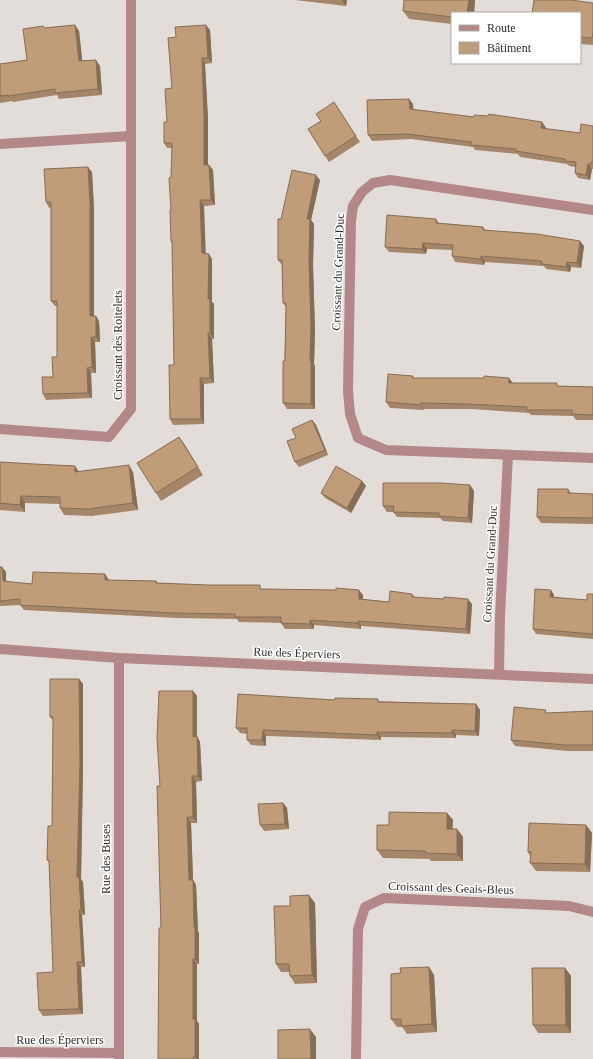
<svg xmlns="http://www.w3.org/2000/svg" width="593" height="1059" viewBox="0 0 593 1059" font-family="'Times New Roman',serif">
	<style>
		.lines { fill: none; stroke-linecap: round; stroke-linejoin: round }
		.minor { stroke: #b48788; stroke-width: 10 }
		.wall { fill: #a58668 }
		.shaded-wall { fill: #866d55 }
		.building { fill: #c09c79; stroke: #866d55 }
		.labels { text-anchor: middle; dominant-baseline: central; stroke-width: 3; stroke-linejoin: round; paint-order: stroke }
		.street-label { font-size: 12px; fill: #2f2d2b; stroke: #fff }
	</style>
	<rect width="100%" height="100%" fill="#e3ddd9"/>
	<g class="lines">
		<path class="minor" d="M 0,144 L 130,136
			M 593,210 L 390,180 L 373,183 L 362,192 L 353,206 L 351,221 L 348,390 L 350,414 L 358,438 L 386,450 L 593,458
			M 0,429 L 109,437 L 131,409 L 131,0
			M 0,649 L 119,658 L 593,679
			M 119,658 L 119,1059
			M 499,674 L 500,616 L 508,455
			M 0,1052 L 119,1053
			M 356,1059 L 358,929 L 365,907 L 384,898 L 569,906 L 593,912"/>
	</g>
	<path class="wall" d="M 295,0 L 347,0 L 346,6 Z
		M 475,0 L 474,13 L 452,13 L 452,24 L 409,19 L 403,11 Z
		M 593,3 L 593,45 L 580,44 L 580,13 Z
		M 75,25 L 79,31 L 82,61 L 100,66 L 102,95 L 59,99 L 57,95 L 13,102 L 12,101 L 0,103 L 0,64 L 27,60 L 44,28 Z
		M 210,30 L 212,63 L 205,64 L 208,120 L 208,165 L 209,165 L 213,170 L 215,205 L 204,206 L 205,253 L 212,259 L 212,302 L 214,304 L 214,339 L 212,339 L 214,383 L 204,384 L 204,424 L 173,425 L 170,419 L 174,365 L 172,243 L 171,241 L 172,148 L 167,148 L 164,143 L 172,88 L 176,37 Z
		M 409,99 L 413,104 L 413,110 L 474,117 L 542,122 L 546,128 L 546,129 L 580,133 L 593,126 L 593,169 L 592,169 L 590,180 L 578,178 L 575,173 L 575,167 L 569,166 L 567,164 L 520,157 L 518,154 L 475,150 L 473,147 L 411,139 L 372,141 L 368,135 Z
		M 334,102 L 360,142 L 329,162 L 308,129 L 321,121 Z
		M 92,172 L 94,209 L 94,316 L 99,321 L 100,342 L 95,342 L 96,373 L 91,373 L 92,398 L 46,400 L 43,394 L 53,377 L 57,357 L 57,306 L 55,306 L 51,301 L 51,207 L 49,208 L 46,202 Z
		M 320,180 L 311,220 L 314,224 L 313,265 L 315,331 L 314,364 L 315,366 L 315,409 L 287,409 L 283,403 L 286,307 L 283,303 L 282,265 L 278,260 L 281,219 Z
		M 436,219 L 439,223 L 483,227 L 486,230 L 584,246 L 581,268 L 571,267 L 570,272 L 546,269 L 544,266 L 485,262 L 484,265 L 455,262 L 452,256 L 452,250 L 427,249 L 426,254 L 389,252 L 385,247 Z
		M 413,376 L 414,378 L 559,386 L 593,387 L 593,420 L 576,420 L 573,416 L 531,415 L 529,413 L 472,409 L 424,409 L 424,410 L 390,408 L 386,402 Z
		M 312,420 L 316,425 L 328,455 L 299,467 L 295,462 L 296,438 Z
		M 179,437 L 203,475 L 161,501 L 156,493 Z
		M 0,462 L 34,464 L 75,466 L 79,472 L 133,472 L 138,510 L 92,516 L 64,515 L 60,508 L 60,504 L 25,503 L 25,512 L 0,510 Z
		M 362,481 L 366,486 L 351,513 L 325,498 L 321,493 Z
		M 470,485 L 474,491 L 472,523 L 443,521 L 440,518 L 397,517 L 393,512 L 387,512 L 383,506 Z
		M 568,489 L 571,493 L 593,494 L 593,524 L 541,523 L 537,517 Z
		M 0,567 L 6,572 L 6,582 L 32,584 L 109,580 L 156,581 L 158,583 L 262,589 L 363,595 L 363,599 L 389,602 L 412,594 L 415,597 L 472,604 L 470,634 L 361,626 L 361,629 L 314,625 L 314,629 L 285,629 L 281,623 L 239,622 L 237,619 L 177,618 L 24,610 L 20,605 L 0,606 Z
		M 593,594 L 593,639 L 536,634 L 533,629 L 554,595 L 554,598 L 587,600 Z
		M 79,679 L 83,684 L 83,767 L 81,879 L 83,882 L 85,915 L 82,915 L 85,967 L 81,967 L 83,1014 L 43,1016 L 39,1010 L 53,972 L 49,862 L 47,860 L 52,826 L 53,720 L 50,717 Z
		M 193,691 L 197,696 L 197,736 L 200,742 L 202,781 L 196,782 L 197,823 L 191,823 L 193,880 L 196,885 L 198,931 L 199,933 L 199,964 L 197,964 L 197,1021 L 199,1024 L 199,1059 L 158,1059 L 161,928 Z
		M 335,700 L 476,704 L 480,710 L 479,736 L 456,735 L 456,738 L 381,737 L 381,740 L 266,736 L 266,746 L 251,745 L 247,740 L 247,734 L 240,733 L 236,728 Z
		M 593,711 L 593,751 L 568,751 L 515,746 L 511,740 L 548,713 Z
		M 283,803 L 287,808 L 289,829 L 264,831 L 260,825 Z
		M 447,813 L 453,820 L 452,829 L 457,829 L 463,837 L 463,861 L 431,861 L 429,859 L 383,858 L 377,850 L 389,825 Z
		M 586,825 L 592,833 L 590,872 L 536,871 L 530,863 L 530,856 L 528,852 Z
		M 315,903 L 317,983 L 295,984 L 290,976 L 290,972 L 281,972 L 276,964 L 290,906 Z
		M 429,967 L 434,975 L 437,1032 L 407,1034 L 402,1027 L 397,1027 L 391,1019 L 401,973 Z
		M 565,968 L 571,976 L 571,1033 L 538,1033 L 533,1025 Z"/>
	<path class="shaded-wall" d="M 342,0 L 347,0 L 346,6 Z
		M 469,0 L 475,0 L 474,13 L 467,13 Z
		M 75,25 L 79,31 L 83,67 L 79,61 Z
		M 206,25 L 210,30 L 212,63 L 208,58 Z
		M 202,58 L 205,64 L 208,120 L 208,171 L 204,165 Z
		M 96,60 L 100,66 L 102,95 L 98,89 Z
		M 409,99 L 413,104 L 414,115 L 410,109 Z
		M 542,122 L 546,128 L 545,134 L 541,128 Z
		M 588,164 L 592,169 L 590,180 L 586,175 Z
		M 209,165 L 213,170 L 215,205 L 211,200 Z
		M 88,167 L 92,172 L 94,209 L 94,321 L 90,316 Z
		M 316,175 L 320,180 L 311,220 L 314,224 L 313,265 L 315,331 L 314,364 L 315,366 L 315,409 L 311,404 L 307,219 Z
		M 200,200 L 204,206 L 206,259 L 202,253 Z
		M 580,241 L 584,246 L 581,268 L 577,263 Z
		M 423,243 L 427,249 L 426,254 L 422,249 Z
		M 209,254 L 212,259 L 212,302 L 214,304 L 214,339 L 210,333 L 208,299 Z
		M 481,256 L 485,262 L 484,265 L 481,259 Z
		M 567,262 L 571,267 L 570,272 L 566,267 Z
		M 96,316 L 99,321 L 100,342 L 96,337 Z
		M 208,333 L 212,339 L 214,383 L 210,378 Z
		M 91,337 L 95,342 L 96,373 L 92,367 Z
		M 87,368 L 91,373 L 92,398 L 88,393 Z
		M 200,378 L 204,384 L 204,424 L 201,419 Z
		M 509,378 L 513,383 L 509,383 Z
		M 312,420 L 316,425 L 328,455 L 325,450 Z
		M 179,437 L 185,445 L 203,475 L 198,467 Z
		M 129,465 L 133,472 L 138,510 L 133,503 Z
		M 75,466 L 79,472 L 75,472 Z
		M 362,481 L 366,486 L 351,513 L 347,508 Z
		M 470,485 L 474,491 L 472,523 L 468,518 Z
		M 21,496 L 25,503 L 25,512 L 20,505 Z
		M 2,567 L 6,572 L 6,587 L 3,581 Z
		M 105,574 L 109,580 L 105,580 Z
		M 359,590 L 363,595 L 362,604 L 359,599 Z
		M 551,590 L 554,595 L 554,603 L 550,597 Z
		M 468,599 L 472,604 L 470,634 L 466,629 Z
		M 310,620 L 314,625 L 314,629 L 310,624 Z
		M 358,621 L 361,626 L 361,629 L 357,623 Z
		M 79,679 L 83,684 L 83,767 L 81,879 L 83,882 L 85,915 L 81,910 L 77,877 Z
		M 193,691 L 197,696 L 197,742 L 193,737 Z
		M 476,704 L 480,710 L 479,736 L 475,731 Z
		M 263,730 L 266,736 L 266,746 L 262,740 Z
		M 452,730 L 456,735 L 456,738 L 452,733 Z
		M 377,732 L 381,737 L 381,740 L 377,735 Z
		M 197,736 L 200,742 L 202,781 L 198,776 Z
		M 192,776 L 196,782 L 197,823 L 193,817 Z
		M 283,803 L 287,808 L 289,829 L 285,824 Z
		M 447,813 L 453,820 L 452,836 L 447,829 Z
		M 187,817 L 191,823 L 193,880 L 196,885 L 198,931 L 199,933 L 199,964 L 195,959 L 189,880 Z
		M 586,825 L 592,833 L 590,872 L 585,864 Z
		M 457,829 L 463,837 L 463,861 L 457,854 Z
		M 309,895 L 315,903 L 317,983 L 312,975 Z
		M 79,910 L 82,915 L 85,967 L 82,962 Z
		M 193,959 L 197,964 L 197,1021 L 199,1024 L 199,1059 L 197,1059 L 195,1057 L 193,1019 Z
		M 77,962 L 81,967 L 83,1014 L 79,1009 Z
		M 429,967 L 434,975 L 437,1032 L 432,1024 Z
		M 565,968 L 571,976 L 571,1033 L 566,1025 Z
		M 310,1029 L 316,1037 L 316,1059 L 311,1059 Z"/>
	<path class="building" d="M 404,0 L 469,0 L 467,13 L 452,13 L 452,17 L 403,11 Z
		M 534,0 L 571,0 L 593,3 L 593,32 L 592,38 L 580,37 L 580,13 L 532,13 Z
		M 75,25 L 79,61 L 96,60 L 98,89 L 55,93 L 55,89 L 8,96 L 8,95 L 0,96 L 0,64 L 27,60 L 23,29 L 43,26 L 44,28 Z
		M 206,25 L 208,58 L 202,58 L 204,115 L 204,165 L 209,165 L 211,200 L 200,200 L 202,253 L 209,254 L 208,299 L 210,299 L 210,333 L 208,333 L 210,378 L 200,378 L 201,419 L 170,419 L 169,365 L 174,365 L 172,241 L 171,241 L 170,210 L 171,210 L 169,178 L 171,177 L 172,143 L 164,143 L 164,122 L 167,122 L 165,89 L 172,88 L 168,38 L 176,37 L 175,27 Z
		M 409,99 L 410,109 L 474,117 L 474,115 L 488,116 L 489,114 L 542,122 L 541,128 L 580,133 L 581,124 L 593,126 L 593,162 L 591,162 L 591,164 L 588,164 L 586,175 L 575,173 L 576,162 L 565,161 L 565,159 L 516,151 L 516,149 L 471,145 L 472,142 L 407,134 L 368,135 L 367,100 Z
		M 334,102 L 356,136 L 325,156 L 308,129 L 321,121 L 316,114 Z
		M 88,167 L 90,203 L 90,316 L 96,316 L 96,337 L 91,337 L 92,367 L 87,368 L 88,393 L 43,394 L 42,377 L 53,377 L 52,357 L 57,357 L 57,301 L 51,301 L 51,202 L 46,202 L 44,169 Z
		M 292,170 L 316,175 L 307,219 L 310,219 L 309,259 L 311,325 L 310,361 L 311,361 L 311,404 L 283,403 L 283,361 L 285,361 L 286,303 L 283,303 L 282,260 L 278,260 L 278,219 L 281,219 Z
		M 387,215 L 436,219 L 436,223 L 483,227 L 483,230 L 537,234 L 580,241 L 577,263 L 567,262 L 566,267 L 542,264 L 542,261 L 481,256 L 481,259 L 452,256 L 453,245 L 423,243 L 422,249 L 385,247 Z
		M 388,374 L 413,376 L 412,378 L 484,378 L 484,376 L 509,378 L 509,383 L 557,383 L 557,386 L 593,387 L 593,415 L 572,414 L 572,410 L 527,410 L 527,407 L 468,404 L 421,403 L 421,405 L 386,402 Z
		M 312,420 L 325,450 L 295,462 L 287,441 L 296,438 L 292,429 Z
		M 179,437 L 198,467 L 156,493 L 137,463 Z
		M 0,462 L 34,464 L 75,466 L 75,472 L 129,465 L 133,503 L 88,509 L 60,508 L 60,497 L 21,496 L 20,505 L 0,503 Z
		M 336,466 L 362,481 L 347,508 L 321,493 Z
		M 383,483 L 441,483 L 470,485 L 468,518 L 439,516 L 439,513 L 393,512 L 394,506 L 383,506 Z
		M 538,489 L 568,489 L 568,493 L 593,494 L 593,518 L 537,517 Z
		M 0,567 L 2,567 L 3,581 L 32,584 L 33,572 L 105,574 L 105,580 L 156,581 L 156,583 L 209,585 L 260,585 L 260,589 L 336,590 L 336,588 L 359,590 L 359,599 L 389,602 L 390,591 L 412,594 L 412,597 L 444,599 L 444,597 L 468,599 L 466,629 L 358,621 L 357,623 L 310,620 L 310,624 L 281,623 L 281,617 L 235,617 L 235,614 L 174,613 L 20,605 L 20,599 L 0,601 Z
		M 535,589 L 551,590 L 550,597 L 587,600 L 587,594 L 593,594 L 593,634 L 533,629 Z
		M 50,679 L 79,679 L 80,762 L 77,877 L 79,877 L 81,910 L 79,910 L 82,962 L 77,962 L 79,1009 L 39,1010 L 37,973 L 53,972 L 49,860 L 47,860 L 48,826 L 52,826 L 53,717 L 50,717 Z
		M 159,691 L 193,691 L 193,737 L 197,736 L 198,776 L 192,776 L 193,817 L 187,817 L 189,880 L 193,880 L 194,927 L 195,927 L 195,959 L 193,959 L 193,1019 L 195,1019 L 195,1057 L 193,1057 L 193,1059 L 158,1059 L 159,928 L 161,928 L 157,786 L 160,786 L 157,738 Z
		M 238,694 L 335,700 L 335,698 L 378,699 L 378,702 L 476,704 L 475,731 L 452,730 L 452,733 L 377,732 L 377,735 L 263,730 L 262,740 L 247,740 L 247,728 L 236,728 Z
		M 514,707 L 546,710 L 545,713 L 593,711 L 593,745 L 565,745 L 511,740 Z
		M 283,803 L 285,824 L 260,825 L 258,804 Z
		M 389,812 L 447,813 L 447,829 L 457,829 L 457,854 L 425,853 L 425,851 L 377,850 L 377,825 L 389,825 Z
		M 529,823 L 586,825 L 585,864 L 530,863 L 531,852 L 528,852 Z
		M 309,895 L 312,975 L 290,976 L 289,964 L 276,964 L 274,906 L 290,906 L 290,896 Z
		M 429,967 L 432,1024 L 401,1026 L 401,1019 L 391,1019 L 391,974 L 401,973 L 400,968 Z
		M 532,968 L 565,968 L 566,1025 L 533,1025 Z
		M 310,1029 L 311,1059 L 278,1059 L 278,1030 Z"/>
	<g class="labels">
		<g class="street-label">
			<text transform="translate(338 272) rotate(-88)">Croissant du Grand-Duc</text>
			<text transform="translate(118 345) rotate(-90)">Croissant des Roitelets</text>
			<text transform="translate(490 564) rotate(-87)">Croissant du Grand-Duc</text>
			<text transform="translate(297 653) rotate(2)">Rue des Éperviers</text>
			<text transform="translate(106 859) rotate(-90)">Rue des Buses</text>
			<text transform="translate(451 888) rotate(2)">Croissant des Geais-Bleus</text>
			<text x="60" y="1040">Rue des Éperviers</text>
		</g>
	</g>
	<rect x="451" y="12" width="130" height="52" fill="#ffffff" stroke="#acabaa"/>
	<rect x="459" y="25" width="20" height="6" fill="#b48788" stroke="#acabaa"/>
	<text x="487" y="32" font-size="12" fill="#2f2d2b">Route</text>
	<rect x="459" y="42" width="20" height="12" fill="#c09c79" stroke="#acabaa"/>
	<text x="487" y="52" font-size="12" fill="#2f2d2b">Bâtiment</text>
</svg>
